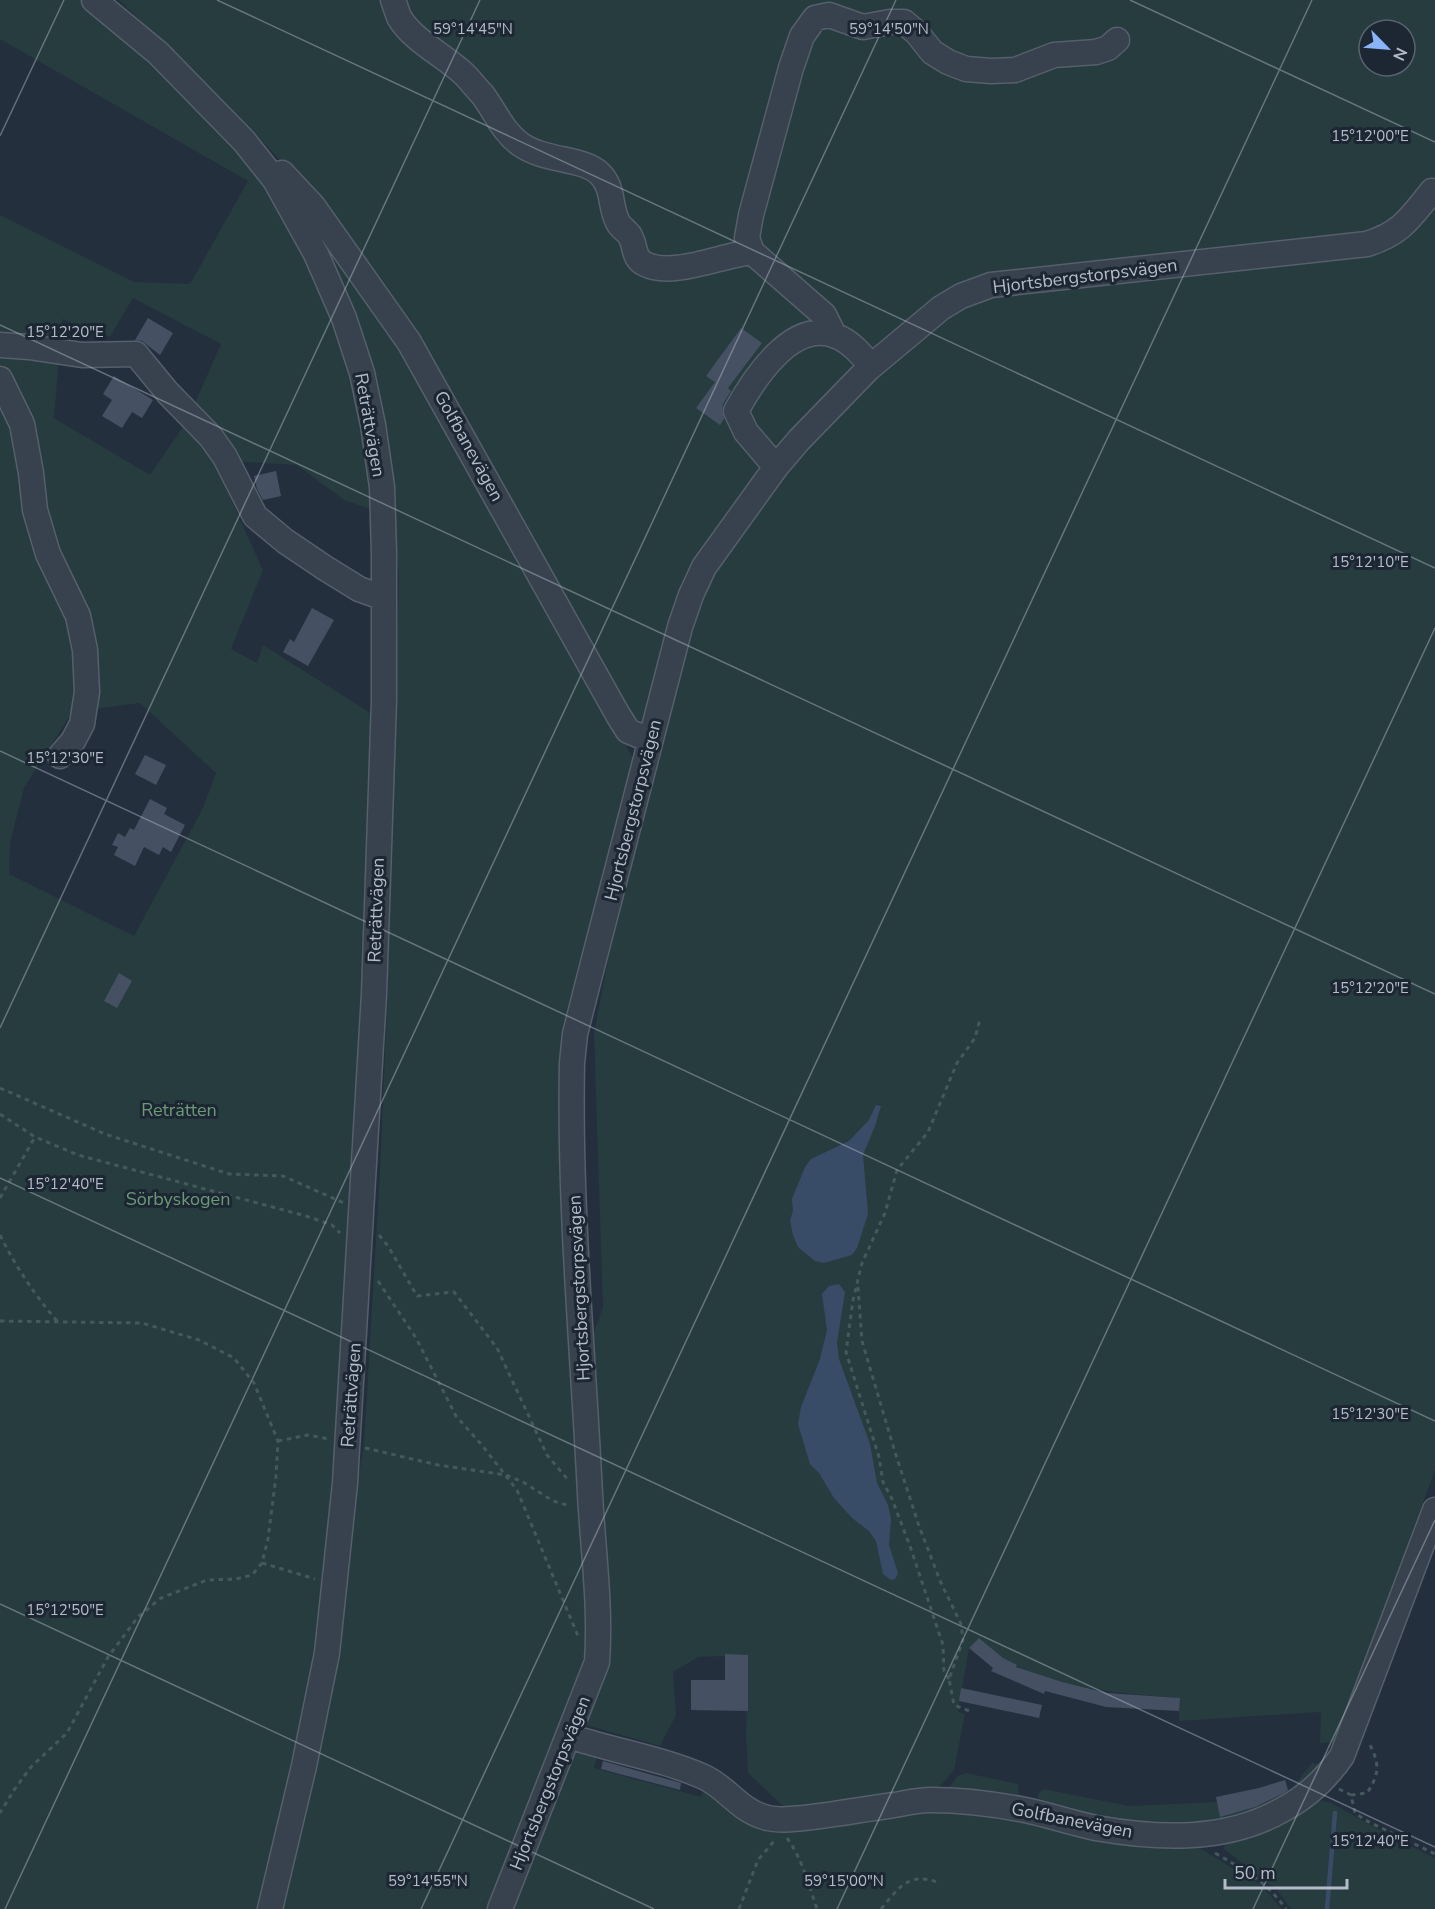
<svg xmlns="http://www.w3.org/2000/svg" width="1435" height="1909" viewBox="0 0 1435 1909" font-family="'Nunito Sans',sans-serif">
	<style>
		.green { fill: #263c3f; fill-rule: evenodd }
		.water { fill: #394c67 }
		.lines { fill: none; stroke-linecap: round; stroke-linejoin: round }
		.stream { stroke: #394c67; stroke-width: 4.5 }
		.building { fill: #455162 }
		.minor-casing { stroke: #565f6c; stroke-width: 27 }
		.path { stroke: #44595c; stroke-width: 3; stroke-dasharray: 4.5 4.5; stroke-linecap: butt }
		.minor { stroke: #38414e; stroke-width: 24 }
		.ticks { fill: none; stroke: #b4bcc9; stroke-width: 1.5; stroke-opacity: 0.45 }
		.labels { text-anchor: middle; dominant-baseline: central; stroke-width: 6; stroke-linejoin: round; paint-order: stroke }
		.street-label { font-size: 18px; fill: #b4bcc9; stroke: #1d2633 }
		.park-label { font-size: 18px; fill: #6b9a76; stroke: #1d2633 }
		.ticks-label { font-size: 15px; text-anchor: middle; fill: #b4bcc9; stroke: #1d2633; stroke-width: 6; stroke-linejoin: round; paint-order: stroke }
	</style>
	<rect width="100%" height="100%" fill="#242f3e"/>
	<path class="green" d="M 0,0 L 81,0 L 237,140 L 314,268 L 357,393 L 374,510 L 344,500 L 297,465 L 213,460 L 263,570 L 231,649 L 257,663 L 263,645 L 372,714 L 367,934 L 345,1443 L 305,1721 L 259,1909 L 0,1909 L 0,215 L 134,282 L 190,284 L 248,181 L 0,39 ZM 133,298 L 221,344 L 187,421 L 150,475 L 54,418 L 62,319 L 110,337 ZM 140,703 L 216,773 L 203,808 L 134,936 L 9,874 L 10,843 L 24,788 L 72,712 Z
		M 119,0 L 1435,0 L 1435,1470 L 1335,1742 L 1320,1743 L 1321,1712 L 1179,1721 L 1179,1698 C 1120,1693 1057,1690 1004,1659 C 995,1653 987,1645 979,1638 L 969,1648 L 958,1712 L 965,1714 L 954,1770 L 943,1783 L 929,1796 L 785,1808 L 748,1773 L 746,1736 L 748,1655 L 698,1657 L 673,1672 L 676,1715 L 660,1746 L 569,1720 L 495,1909 L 277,1909 L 341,1584 L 364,1444 L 380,1171 L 387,1004 L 399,576 L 388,436 L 376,376 L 358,317 L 334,265 L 287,186 L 311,193 L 245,123 ZM 1369,30 L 1405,30 L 1405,66 L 1369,66 ZM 595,689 L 644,766 L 594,1034 L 603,1308 L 584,1357 L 568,1060 L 636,764 Z
		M 582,1751 L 597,1755 L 594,1768 L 701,1797 L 704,1787 L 733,1808 L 931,1808 L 1189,1842 L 1261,1885 L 1282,1909 L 506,1909 L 568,1755 Z
		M 1312,1763 L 1318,1764 L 1322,1767 L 1278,1808 L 1178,1830 L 1043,1808 L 1038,1800 L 1038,1794 L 1043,1789 L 1129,1806 L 1240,1801 L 1289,1792 Z
		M 966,1773 L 1018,1784 L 1019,1794 L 1014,1799 L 943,1795 L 958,1776 Z
		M 1319,1800 L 1331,1803 L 1396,1839 L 1435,1858 L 1435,1909 L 1291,1909 L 1277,1890 L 1224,1849 L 1226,1841 L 1307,1802 Z"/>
	<path class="water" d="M 876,1105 L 881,1106 L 875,1126 L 863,1155 L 868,1214 L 857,1248 L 852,1255 L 824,1263 L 815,1261 L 798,1247 L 793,1235 L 790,1220 L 793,1211 L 792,1199 L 805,1167 L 811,1159 L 849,1141 L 869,1120 Z
		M 839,1284 L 845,1292 L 837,1343 L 839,1359 L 870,1444 L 877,1483 L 888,1505 L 891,1519 L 889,1545 L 898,1573 L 895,1579 L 891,1580 L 883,1574 L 876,1541 L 869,1531 L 852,1518 L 834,1498 L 819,1473 L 810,1464 L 798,1424 L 801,1407 L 820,1359 L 827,1330 L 822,1294 L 829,1286 Z"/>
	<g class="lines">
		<path class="stream" d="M 1327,1909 L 1335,1813"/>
	</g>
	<path class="building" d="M 148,318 L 173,333 L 160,355 L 142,341 L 135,340 Z
		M 741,328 L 762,343 L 728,388 L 731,391 L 723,404 L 722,411 L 724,419 L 720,425 L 696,408 L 715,382 L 706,376 Z
		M 114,376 L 153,400 L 142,418 L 132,412 L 122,428 L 102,416 L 112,400 L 103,394 Z
		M 276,471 L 281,496 L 263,500 L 257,489 L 254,476 Z
		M 312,608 L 334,620 L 308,666 L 283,652 L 290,639 L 294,642 Z
		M 145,755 L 166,765 L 156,785 L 135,774 Z
		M 150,799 L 167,808 L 164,814 L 185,825 L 171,852 L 163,847 L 159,855 L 144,847 L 135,866 L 114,855 L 118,847 L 112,845 L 118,833 L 125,837 L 130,828 L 134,830 Z
		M 119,973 L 132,981 L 117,1008 L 104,1001 Z
		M 979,1638 L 1003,1658 L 1017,1665 L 1016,1667 L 1062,1682 L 1107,1693 L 1180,1698 L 1179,1711 L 1106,1707 L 1045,1691 L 1044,1694 L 991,1671 L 993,1668 L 969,1648 Z
		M 725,1654 L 748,1655 L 748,1711 L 691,1710 L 691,1680 L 725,1680 Z
		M 961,1688 L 1042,1705 L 1039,1718 L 959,1701 Z
		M 603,1761 L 681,1783 L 680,1790 L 601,1769 Z
		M 1285,1780 L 1288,1790 L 1284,1793 L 1255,1807 L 1220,1817 L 1216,1797 L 1259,1788 Z"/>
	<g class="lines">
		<g class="minor-casing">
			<path id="minor" d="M 94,0 L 158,53 L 244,141 L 275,180 L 316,254 L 344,318 L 362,373 L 373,425 L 382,487 L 384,554 L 384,700 L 374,994 L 345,1483 L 327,1653 L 304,1766 L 270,1909
				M 393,0 C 395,5 397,12 399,17 C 412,40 445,56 464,74 C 470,80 476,88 482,94 C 495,111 503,132 520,144 C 545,162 583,157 600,174 C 615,189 609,209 619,224 C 622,229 629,232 631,238 C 636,248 633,258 645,264 C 672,278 722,255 752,252
				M 282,173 L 313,206 L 409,342 L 618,715 L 628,731 L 650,740
				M 834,335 L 824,315 L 752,252 L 747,238 L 751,215 L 791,68 L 802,36 L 815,18 L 829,15 L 863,27 L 890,22 L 904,22 L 917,33 L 932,52 L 948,62 L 966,69 L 991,71 L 1015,70 L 1054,55 L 1096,52 L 1108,48 L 1117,40
				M 0,345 L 29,347 L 82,355 L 136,354 L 168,393 L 211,437 L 225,457 L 255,516 L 285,541 L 325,568 L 359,589 L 384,598
				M 0,379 L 22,424 L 31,473 L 35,510 L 48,554 L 78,616 L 85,650 L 87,692 L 82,724 L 73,741 L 60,756
				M 776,467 L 746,432 L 736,411 C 753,380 792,318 836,336 C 851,342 861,354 871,366
				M 569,1736 C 613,1751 661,1758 704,1777 C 728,1788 740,1812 768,1818 C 780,1821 792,1819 804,1818 C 834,1815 864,1809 894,1805 C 906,1803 919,1800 930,1800 C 962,1800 994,1804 1025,1810 C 1049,1815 1072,1823 1096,1828 C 1158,1839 1226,1842 1282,1810 C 1307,1797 1326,1779 1342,1756 L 1435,1510
				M 500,1909 L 597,1662 C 601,1606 593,1551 590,1494 C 583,1351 569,1206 572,1063 L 575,1034 L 593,963 L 680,627 L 691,595 L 704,567 L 776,467 L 799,440 L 868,369 L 941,308 L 961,296 L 991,285 L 1367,244 C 1402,233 1410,218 1432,191 L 1435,194"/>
		</g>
		<path class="path" d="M 0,1088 L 105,1134 L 229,1174 L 283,1176 L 344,1203
			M 0,1114 L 35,1137 L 78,1155 L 306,1216 L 332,1225 L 340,1233
			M 0,1198 L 35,1137
			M 0,1235 C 16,1267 34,1294 57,1321
			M 379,1235 L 388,1246 L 417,1296 L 454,1292 L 497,1348 L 547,1455 L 569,1481
			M 378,1281 L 416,1338 L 456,1416 L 481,1444 L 517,1490 L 578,1636
			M 858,1287 L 862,1341 L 894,1449 L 919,1526 L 941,1583 L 961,1624 L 963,1640 L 949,1679 L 954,1705 L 972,1712
			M 0,1321 L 142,1323 L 199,1340 L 234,1358 L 254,1383 L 278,1441 L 276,1476 L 268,1539 L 262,1563 L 252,1575 L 236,1579 L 207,1580 L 161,1598 L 138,1617 L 108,1657 L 67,1733 L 31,1767 L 14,1790 L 0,1813
			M 278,1441 L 308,1435 L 329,1439
			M 365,1448 L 438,1465 L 506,1475 L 523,1482 L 553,1501 L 570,1506
			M 262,1563 L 315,1579
			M 949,1679 L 944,1671 L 943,1645 L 911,1549 L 892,1499 L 883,1482 L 879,1457 L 846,1352 L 853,1300 L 862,1263 L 885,1213 L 897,1170 L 928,1132 L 957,1063 L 975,1038 L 980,1019
			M 1339,1789 L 1351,1795 L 1355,1813 L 1365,1820 L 1435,1854
			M 1351,1795 L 1367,1793 C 1381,1772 1379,1762 1368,1741
			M 787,1838 C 802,1858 809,1886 817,1909
			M 1215,1853 C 1244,1870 1266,1881 1286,1909
			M 739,1909 L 758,1860 L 775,1840
			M 881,1909 C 900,1887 908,1871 940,1883"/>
		<use href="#minor" class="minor"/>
	</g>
	<path class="ticks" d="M 217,0 L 1435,568M 1130,0 L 1435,142M 0,136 L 64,0M 0,325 L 1435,994M 0,751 L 1435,1421M 0,1028 L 480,0M 0,1178 L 1435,1847M 0,1604 L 654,1909M 5,1909 L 896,0M 421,1909 L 1312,0M 837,1909 L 1435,628M 1253,1909 L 1435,1520"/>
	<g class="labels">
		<g class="street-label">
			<text transform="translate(1085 276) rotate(-7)">Hjortsbergstorpsvägen</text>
			<text transform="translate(370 425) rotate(80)">Reträttvägen</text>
			<text transform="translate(469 446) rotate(61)">Golfbanevägen</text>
			<text transform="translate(633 810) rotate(-76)">Hjortsbergstorpsvägen</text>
			<text transform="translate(376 910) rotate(-88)">Reträttvägen</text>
			<text transform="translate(579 1288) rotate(-93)">Hjortsbergstorpsvägen</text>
			<text transform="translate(351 1395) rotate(-86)">Reträttvägen</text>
			<text transform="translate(550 1783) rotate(-68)">Hjortsbergstorpsvägen</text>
			<text transform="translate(1072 1820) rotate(11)">Golfbanevägen</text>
		</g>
		<g class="park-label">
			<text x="179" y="1110">Reträtten</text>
			<text x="178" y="1199">Sörbyskogen</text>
		</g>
	</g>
	<g class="ticks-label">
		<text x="473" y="34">59°14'45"N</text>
		<text x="889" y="34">59°14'50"N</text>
		<text x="1370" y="141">15°12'00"E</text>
		<text x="65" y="337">15°12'20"E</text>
		<text x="1370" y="567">15°12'10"E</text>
		<text x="65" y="763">15°12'30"E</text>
		<text x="1370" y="993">15°12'20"E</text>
		<text x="65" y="1189">15°12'40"E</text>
		<text x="1370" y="1419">15°12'30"E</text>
		<text x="65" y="1615">15°12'50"E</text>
		<text x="1370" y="1846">15°12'40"E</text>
		<text x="428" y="1886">59°14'55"N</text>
		<text x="844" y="1886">59°15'00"N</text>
	</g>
	<g transform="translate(1387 48) rotate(115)"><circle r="28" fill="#1d2633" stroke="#59626f" stroke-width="1.5"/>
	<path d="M0-4.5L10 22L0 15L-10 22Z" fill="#8ab4f8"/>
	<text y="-9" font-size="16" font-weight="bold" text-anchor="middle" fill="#b4bcc9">N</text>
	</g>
	<path d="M1225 1879v9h122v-9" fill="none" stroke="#b4bcc9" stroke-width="3"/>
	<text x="1234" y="1879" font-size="18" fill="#b4bcc9" stroke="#1d2633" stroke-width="4.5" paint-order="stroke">50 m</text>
</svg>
